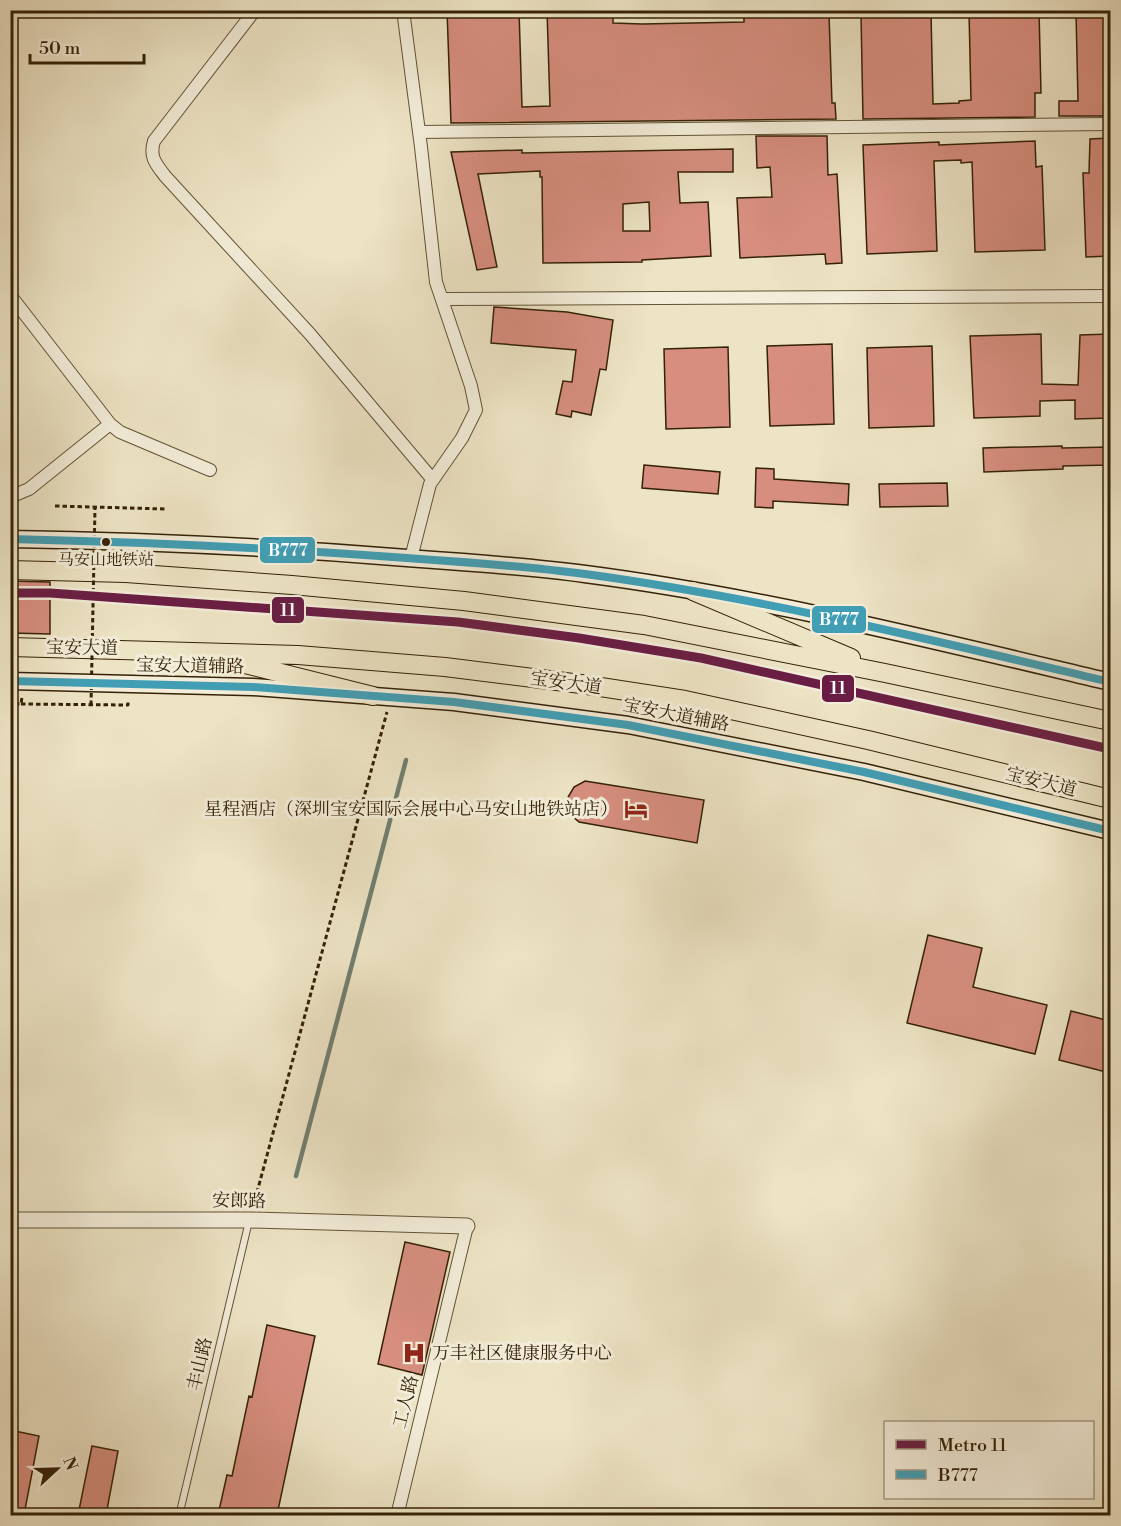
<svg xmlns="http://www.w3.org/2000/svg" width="1121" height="1526" viewBox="0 0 1121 1526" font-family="'Libre Bodoni','Noto Serif SC',serif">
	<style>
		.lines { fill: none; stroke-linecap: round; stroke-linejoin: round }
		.stream { stroke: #717f71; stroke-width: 4.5 }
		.building { fill: #d78e7f; stroke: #342106; stroke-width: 1.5; fill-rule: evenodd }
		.service-casing { stroke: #625236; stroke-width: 8 }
		.minor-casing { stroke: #625236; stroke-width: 14 }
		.tertiary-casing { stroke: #625236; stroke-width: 17 }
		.secondary-casing { stroke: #342106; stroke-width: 19 }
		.primary-casing { stroke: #342106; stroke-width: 20 }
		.path { stroke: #342106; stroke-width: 3; stroke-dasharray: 4.5 3; stroke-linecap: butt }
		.service { stroke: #f3edd9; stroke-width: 6 }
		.minor { stroke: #f3edd9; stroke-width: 12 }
		.tertiary { stroke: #f3edd9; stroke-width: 15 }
		.secondary { stroke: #f3edd9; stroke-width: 16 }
		.primary { stroke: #ede4c5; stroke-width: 18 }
		.path-bridge { stroke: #342106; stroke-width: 3; stroke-dasharray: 4.5 3; stroke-linecap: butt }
		.bus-1-casing { stroke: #f3edd9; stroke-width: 12 }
		.bus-1 { stroke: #419eb4; stroke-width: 8 }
		.metro-1-casing { stroke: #f3edd9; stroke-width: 14 }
		.metro-1 { stroke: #6a1d44; stroke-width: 9 }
		.bus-dot { fill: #342106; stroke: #f3edd9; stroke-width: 2 }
		.labels { text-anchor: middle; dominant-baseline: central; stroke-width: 6; stroke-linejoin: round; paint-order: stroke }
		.bus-label { font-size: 16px; fill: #342106; stroke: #f3edd9 }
		.street-label { font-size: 18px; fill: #342106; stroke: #f3edd9 }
		.poi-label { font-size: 18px; fill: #342106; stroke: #f3edd9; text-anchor: end }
		.line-badge { stroke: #f3edd9; stroke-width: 2 }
		.badge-label { font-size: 16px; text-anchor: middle; font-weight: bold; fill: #fff }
	</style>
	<rect width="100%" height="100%" fill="#ede4c5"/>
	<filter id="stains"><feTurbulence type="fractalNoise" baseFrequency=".00333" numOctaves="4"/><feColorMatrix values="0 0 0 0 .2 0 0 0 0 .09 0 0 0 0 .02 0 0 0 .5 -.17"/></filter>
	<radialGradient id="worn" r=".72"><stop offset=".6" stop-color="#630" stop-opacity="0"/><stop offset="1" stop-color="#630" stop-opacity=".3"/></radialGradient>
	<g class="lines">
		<path class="stream" d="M 296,1176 L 406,760"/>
	</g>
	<path class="building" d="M 447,10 L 519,10 L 522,107 L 550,106 L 547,10 L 613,10 L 613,23 L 642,24 L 744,22 L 744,16 L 829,14 L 832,103 L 835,103 L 836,119 L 451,123 Z
		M 1039,10 L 1041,93 L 1035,93 L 1035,117 L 863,119 L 861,15 L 931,13 L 933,104 L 959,103 L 959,101 L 971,100 L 969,11 Z
		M 1110,11 L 1110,116 L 1059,116 L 1059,101 L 1078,101 L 1076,12 Z
		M 756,136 L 827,136 L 828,175 L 837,174 L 842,263 L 826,264 L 825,254 L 740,258 L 737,198 L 772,197 L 770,167 L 757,168 Z
		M 1110,138 L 1110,256 L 1086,257 L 1083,173 L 1089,173 L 1090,139 Z
		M 1035,141 L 1036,167 L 1042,166 L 1045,250 L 975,252 L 972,162 L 961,163 L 961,160 L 934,161 L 937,251 L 867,254 L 863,145 L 939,142 L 939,145 Z
		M 733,149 L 733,172 L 678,172 L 680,203 L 708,202 L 711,256 L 642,260 L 642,262 L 543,263 L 542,177 L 540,177 L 540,171 L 478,174 L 497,267 L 477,270 L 451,152 L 522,150 L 522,153 ZM 649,202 L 650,231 L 623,231 L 623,204 Z
		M 494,307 L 567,312 L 613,320 L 606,370 L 600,369 L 591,415 L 572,411 L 571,417 L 556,414 L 563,381 L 572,382 L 576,350 L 491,343 Z
		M 1041,334 L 1042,384 L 1078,385 L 1080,335 L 1110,334 L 1110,418 L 1075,419 L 1075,400 L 1040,401 L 1040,416 L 974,418 L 970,336 Z
		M 832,344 L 834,424 L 770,426 L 767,346 Z
		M 932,346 L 934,426 L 869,428 L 867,348 Z
		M 728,347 L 730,427 L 666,429 L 664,349 Z
		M 1062,446 L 1062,448 L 1110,447 L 1110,465 L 1063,466 L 1063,469 L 984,472 L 983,448 Z
		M 644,465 L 720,472 L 718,494 L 642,488 Z
		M 756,468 L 774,469 L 774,479 L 849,484 L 848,505 L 773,501 L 773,508 L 755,507 Z
		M 947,483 L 948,506 L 880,507 L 879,484 Z
		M 10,581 L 50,582 L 50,634 L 10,633 Z
		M 585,781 L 704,800 L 697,843 L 579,822 L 569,813 L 567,799 L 574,787 Z
		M 928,935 L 982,948 L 973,987 L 1047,1005 L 1035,1054 L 907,1023 Z
		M 1071,1011 L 1110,1021 L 1110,1073 L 1059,1060 Z
		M 405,1242 L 450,1252 L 422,1375 L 378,1364 Z
		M 267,1325 L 315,1336 L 277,1515 L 218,1515 L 227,1475 L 232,1476 L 249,1396 L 252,1397 Z
		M 10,1430 L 39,1436 L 24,1515 L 10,1515 L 10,1459 L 13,1444 L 10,1444 Z
		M 92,1446 L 118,1451 L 106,1515 L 78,1515 Z"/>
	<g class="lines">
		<g class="service-casing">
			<path id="service" d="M 179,1516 L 249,1221"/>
		</g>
		<g class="minor-casing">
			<path id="minor" d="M 255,10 L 154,141 C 149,157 156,164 165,176 L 310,334 L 433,480
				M 403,10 L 421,147 L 436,282 L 471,386 L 476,410 L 462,438 L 430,484 L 411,558
				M 419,132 L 1110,124
				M 10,295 L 110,424 L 120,432 L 210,470
				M 442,299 L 1110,296
				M 10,497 L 29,489 L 110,424
				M 397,1516 L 467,1226"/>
		</g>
		<g class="tertiary-casing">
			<path id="tertiary" d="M 10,1220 L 250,1220 L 467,1226"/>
		</g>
		<g class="secondary-casing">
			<path id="secondary" d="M 10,539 C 143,541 275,547 407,558 C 466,562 526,566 585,574 C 762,597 937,641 1110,682
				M 10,681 L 253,687 L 454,702 L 628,725 L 864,772 L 1110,831"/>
		</g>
		<g class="primary-casing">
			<path id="primary" d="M 10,570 L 126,573 L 292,585 L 464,601 L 644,625 L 885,673 L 1110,721
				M 693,591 L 851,658
				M 10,647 L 298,655 L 445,667 L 581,684 L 685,700 L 868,740 L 1110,799
				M 229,660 L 373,696"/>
		</g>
		<path class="path" d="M 55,506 L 166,509
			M 15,704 L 21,704 L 22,697
			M 21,704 L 128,705 L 128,700
			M 253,1207 L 387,712"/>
		<use href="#service" class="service"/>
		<use href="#minor" class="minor"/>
		<use href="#tertiary" class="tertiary"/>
		<use href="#secondary" class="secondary"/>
		<use href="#primary" class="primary"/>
		<path class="path-bridge" d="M 91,705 L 95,507"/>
		<g class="bus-1-casing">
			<path id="bus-1" d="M 10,539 C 143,542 275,548 407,558 C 466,562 526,566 585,574 C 762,598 936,641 1110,682
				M 10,681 L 253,687 L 454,702 L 628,725 L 864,772 L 1110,831"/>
		</g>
		<use href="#bus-1" class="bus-1"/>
		<g class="metro-1-casing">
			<path id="metro-1" d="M 10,593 L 50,593 L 458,622 L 579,638 L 701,658 L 1110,749"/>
		</g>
		<use href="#metro-1" class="metro-1"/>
	</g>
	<defs>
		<g id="hotel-bare" transform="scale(1.8)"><path d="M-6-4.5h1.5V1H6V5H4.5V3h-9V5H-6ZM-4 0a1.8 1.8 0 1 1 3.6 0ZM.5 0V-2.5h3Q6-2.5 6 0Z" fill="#8f2418" stroke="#f3edd9" stroke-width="2.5" paint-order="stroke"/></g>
		<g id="hospital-bare" transform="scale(1.8)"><path d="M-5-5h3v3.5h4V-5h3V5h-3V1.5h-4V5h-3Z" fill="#8f2418" stroke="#f3edd9" stroke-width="2.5" paint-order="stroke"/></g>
	</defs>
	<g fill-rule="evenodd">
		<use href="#hotel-bare" x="636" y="809"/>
		<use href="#hospital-bare" x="414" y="1353"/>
	</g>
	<circle class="bus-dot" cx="106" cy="542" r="5"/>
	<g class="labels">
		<g class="bus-label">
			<text x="106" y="560">马安山地铁站</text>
		</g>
		<g class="street-label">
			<text transform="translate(82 648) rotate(1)">宝安大道</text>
			<text transform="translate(190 666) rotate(1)">宝安大道辅路</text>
			<text transform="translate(566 683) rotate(8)">宝安大道</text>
			<text transform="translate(676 715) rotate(11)">宝安大道辅路</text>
			<text transform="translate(1041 782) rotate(14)">宝安大道</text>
			<text transform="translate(239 1201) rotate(1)">安郎路</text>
			<text transform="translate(200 1364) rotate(-77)">丰山路</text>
			<text transform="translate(406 1402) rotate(-76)">工人路</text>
		</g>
		<g class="poi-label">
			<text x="618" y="809">星程酒店（深圳宝安国际会展中心马安山地铁站店）</text>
			<text x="432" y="1353" text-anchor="start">万丰社区健康服务中心</text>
		</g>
	</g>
	<g class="line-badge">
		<rect x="259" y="536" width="57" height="28" rx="6" fill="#419eb4"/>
		<rect x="271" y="596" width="34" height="28" rx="6" fill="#6a1d44"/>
		<rect x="811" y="605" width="56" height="29" rx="6" fill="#419eb4"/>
		<rect x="821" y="674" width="34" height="29" rx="6" fill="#6a1d44"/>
	</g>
	<g class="badge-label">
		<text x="288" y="556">B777</text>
		<text x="288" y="616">11</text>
		<text x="839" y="625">B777</text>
		<text x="838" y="694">11</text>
	</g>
	<rect width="1121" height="1526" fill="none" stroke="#ede4c5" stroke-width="36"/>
	<rect x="12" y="12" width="1097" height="1502" fill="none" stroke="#342106" stroke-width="3"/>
	<rect x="18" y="18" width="1085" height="1490" fill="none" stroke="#342106" stroke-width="1.5"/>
	<rect x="884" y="1421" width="210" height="78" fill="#f3edd9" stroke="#a79b85" stroke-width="1.5"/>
	<rect x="896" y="1440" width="30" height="9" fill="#6a1d44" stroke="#a79b85" stroke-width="1.5"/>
	<text x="938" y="1451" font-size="18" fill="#342106">Metro 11</text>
	<rect x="896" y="1470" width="30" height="9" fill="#419eb4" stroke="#a79b85" stroke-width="1.5"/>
	<text x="938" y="1481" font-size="18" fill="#342106">B777</text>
	<g transform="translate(57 1469) rotate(68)" stroke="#f3edd9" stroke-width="4.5" paint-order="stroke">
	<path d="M0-4.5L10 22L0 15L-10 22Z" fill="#342106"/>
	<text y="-9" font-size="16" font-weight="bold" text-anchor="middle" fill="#342106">N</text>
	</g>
	<path d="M30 54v9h114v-9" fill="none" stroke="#342106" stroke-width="3"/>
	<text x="39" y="54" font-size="18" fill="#342106" stroke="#f3edd9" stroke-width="4.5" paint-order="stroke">50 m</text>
	<rect width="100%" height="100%" filter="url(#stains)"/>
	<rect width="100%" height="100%" fill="url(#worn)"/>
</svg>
